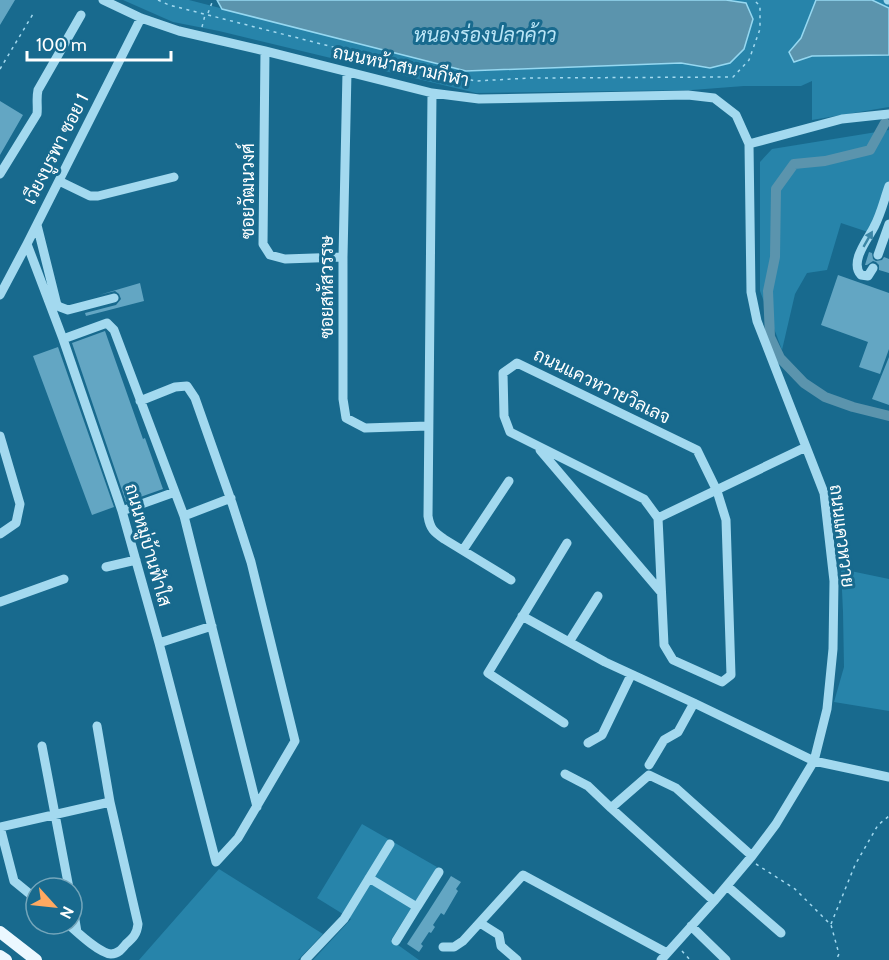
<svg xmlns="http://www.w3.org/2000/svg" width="889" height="960" viewBox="0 0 889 960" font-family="Cabin,Sarabun,sans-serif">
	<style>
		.green { fill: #2784aa }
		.water { fill: #5b94ad; stroke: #96d8f1; stroke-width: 1.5 }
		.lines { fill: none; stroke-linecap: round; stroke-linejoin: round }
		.canal { stroke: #5b94ad; stroke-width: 10 }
		.building { fill: #63a6c3 }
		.path { stroke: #a3d9ef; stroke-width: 1.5; stroke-dasharray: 3 4.5; stroke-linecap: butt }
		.minor { stroke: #a3d9ef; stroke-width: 9 }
		.major { stroke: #ebf8ff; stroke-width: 12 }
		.oneway { fill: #3b86a6 }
		.labels { text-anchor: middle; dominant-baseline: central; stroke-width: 6; stroke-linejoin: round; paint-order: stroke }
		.street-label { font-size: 18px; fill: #fff; stroke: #186a8e }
		.water-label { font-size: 20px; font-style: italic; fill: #bbe6f7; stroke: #186a8e }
	</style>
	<rect width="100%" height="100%" fill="#186a8e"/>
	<path class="green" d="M 123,0 L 189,0 L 466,71 L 681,63 L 710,67 L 746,3 L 726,0 L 889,0 L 889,107 L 812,120 L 812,81 L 801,86 L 744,86 L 692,90 L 476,93 L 219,31 L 173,22 Z
		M 889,130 L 889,186 L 871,233 L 841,223 L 827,270 L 807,273 L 795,294 L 782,350 L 760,291 L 760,162 L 772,149 Z
		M 841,569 L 889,579 L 889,711 L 834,702 L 844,667 L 843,612 Z
		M 362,824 L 437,867 L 391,940 L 419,960 L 313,960 L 351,919 L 317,898 Z
		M 219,869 L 323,934 L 298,960 L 139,960 Z"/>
	<path class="water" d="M 217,0 L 726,0 L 746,3 L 753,19 L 744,49 L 730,63 L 710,68 L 681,63 L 466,71 L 222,9 Z
		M 816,0 L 872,0 L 889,8 L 889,55 L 812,56 L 794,62 L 789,52 L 801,38 Z"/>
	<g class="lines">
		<path class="canal" d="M 885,123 L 870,150 L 825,161 L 794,164 L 776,189 L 775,257 L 768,291 L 770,337 L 780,358 L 804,383 L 825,397 L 853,407 L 889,416"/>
	</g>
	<path class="building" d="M 0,0 L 15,0 L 0,25 Z
		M 0,101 L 23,115 L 0,155 Z
		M 869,252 L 872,253 L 873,259 L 876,261 L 882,260 L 884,257 L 889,259 L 889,273 L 879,270 L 879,265 L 876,262 L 873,261 L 867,265 L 865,265 Z
		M 838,275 L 889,293 L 889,349 L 880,374 L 859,367 L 868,342 L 821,325 Z
		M 140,283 L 144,301 L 86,316 L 85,313 L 116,305 L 121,299 L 119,294 L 115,291 L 99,295 Z
		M 105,331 L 143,439 L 145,438 L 163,489 L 126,502 L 72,343 Z
		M 58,347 L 114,507 L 92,515 L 33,356 Z
		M 889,357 L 889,405 L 872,399 Z
		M 451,876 L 461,882 L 456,889 L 458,891 L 444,915 L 441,913 L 433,925 L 435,927 L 431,933 L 429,932 L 421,944 L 423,946 L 419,952 L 407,944 L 428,912 Z"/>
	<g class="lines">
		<path class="path" d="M 158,0 L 169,5 L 419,69 L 476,81 L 531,78 L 733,77 L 749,60 L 760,29 L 760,6 L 754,0
			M 208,13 L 213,0
			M 202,27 L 205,15
			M 0,69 L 33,14
			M 756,864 L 795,889 L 831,925 L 839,954 L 836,960
			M 831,924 L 855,865 L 878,825 L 889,816
			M 682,951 L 690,960"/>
		<path class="minor" d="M 103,0 L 141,18 L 179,31 L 265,51 L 432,93 L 479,99 L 688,95 L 714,98 L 736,115 L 749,144
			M 888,0 L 889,0
			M 265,51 L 263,244 L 270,255 L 285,259 L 343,257
			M 347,72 L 343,257 L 343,399 L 346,418 L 365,428 L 428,426
			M 432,93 L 428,516 C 430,529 434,532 444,539 L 511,580
			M 0,174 L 37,114 C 38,106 36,99 38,90 L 81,15
			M 59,181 L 90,196 L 98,196 L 174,177
			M 37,225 L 57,305 L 60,307 L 68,310 L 114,298
			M 27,244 L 63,339 L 122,511 L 159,643 L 216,862
			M 878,255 L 889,224
			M 873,268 L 868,276 L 861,275 C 849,262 868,239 874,227 C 881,214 884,200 889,186
			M 0,295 L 27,244 L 141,18
			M 63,339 L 107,323 L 114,330 L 184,516 L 257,807
			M 517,363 L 697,450 L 717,491 L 726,520 L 731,675 L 722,682 L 673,660 L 664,645 L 658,518 L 644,499 L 510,432 L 504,416 L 503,373 Z
			M 140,401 L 175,387 L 187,386 L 195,398 L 232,503 L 251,562 L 295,741 L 238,838 L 216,862
			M 0,436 L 20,504 L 16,523 L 0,534
			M 540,450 L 661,592
			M 122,511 L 175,492
			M 184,516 L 231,498
			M 658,518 L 806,447
			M 463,550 L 509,481
			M 106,567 L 136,560
			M 0,602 L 64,579
			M 522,616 L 605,662 L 694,703 L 814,761 L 889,777
			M 569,642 L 598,596
			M 159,643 L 212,626
			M 564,723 L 488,673 L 567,543
			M 588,743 L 602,735 L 631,675
			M 42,746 L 69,888
			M 649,765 L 664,740 L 678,732 L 694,703
			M 565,774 L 588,786 L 611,808 L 714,901
			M 611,808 L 649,775 L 676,788 L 752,856
			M 0,827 L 110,802
			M 0,827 L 14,881 L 36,899
			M 369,878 L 417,907 L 439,872
			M 727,886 L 781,933
			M 72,902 L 77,932
			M 480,923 L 499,935 L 501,946 L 517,960
			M 68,924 C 77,932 99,953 111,954 C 118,954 122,949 126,944 C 133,938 137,934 138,924 L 110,802 L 97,726
			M 691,926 L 726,960
			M 396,941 L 417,907
			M 443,947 L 454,947 L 463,941 L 523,875 L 667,953
			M 305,960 L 344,919 L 390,844
			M 661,960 L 714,901 L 752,856 L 776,824 L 814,761 L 827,709 L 833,649 L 834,581 L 824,493 L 757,321 L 751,292 L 749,144 L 842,119 L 889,114"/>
		<path class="major" d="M 0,932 L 36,960
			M 0,956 L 6,960"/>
	</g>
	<defs><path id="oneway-solid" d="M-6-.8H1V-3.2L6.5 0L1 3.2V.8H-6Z" transform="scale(1.5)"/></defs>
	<use class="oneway" href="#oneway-solid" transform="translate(868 239) rotate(-60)"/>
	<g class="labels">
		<g class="street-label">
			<text transform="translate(401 66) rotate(12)">ถนนหน้าสนามกีฬา</text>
			<text transform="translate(56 149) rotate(-63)">เวียงบูรพา ซอย 1</text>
			<text transform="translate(248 191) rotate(-90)">ซอยวัฒนวงศ์</text>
			<text transform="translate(327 287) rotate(-90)">ซอยสหัสวรรษ</text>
			<text transform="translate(602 386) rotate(26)">ถนนแควหวายวิลเลจ</text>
			<text transform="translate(842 536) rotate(83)">ถนนแควหวาย</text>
			<text transform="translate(148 545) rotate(74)">ถนนหมู่บ้านฟ้าใส</text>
		</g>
		<g class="water-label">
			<text x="485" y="35">หนองร่องปลาค้าว</text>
		</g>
	</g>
	<g transform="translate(54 906) rotate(117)"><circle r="28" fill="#186a8e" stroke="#74a6bb" stroke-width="1.5"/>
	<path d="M0-4.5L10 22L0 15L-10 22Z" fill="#ffa961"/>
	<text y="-9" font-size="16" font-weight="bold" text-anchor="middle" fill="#ffffff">N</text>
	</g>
	<path d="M27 51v9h144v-9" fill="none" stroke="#ffffff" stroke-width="3"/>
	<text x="36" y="51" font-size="18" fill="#ffffff" stroke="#186a8e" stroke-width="4.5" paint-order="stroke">100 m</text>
</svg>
